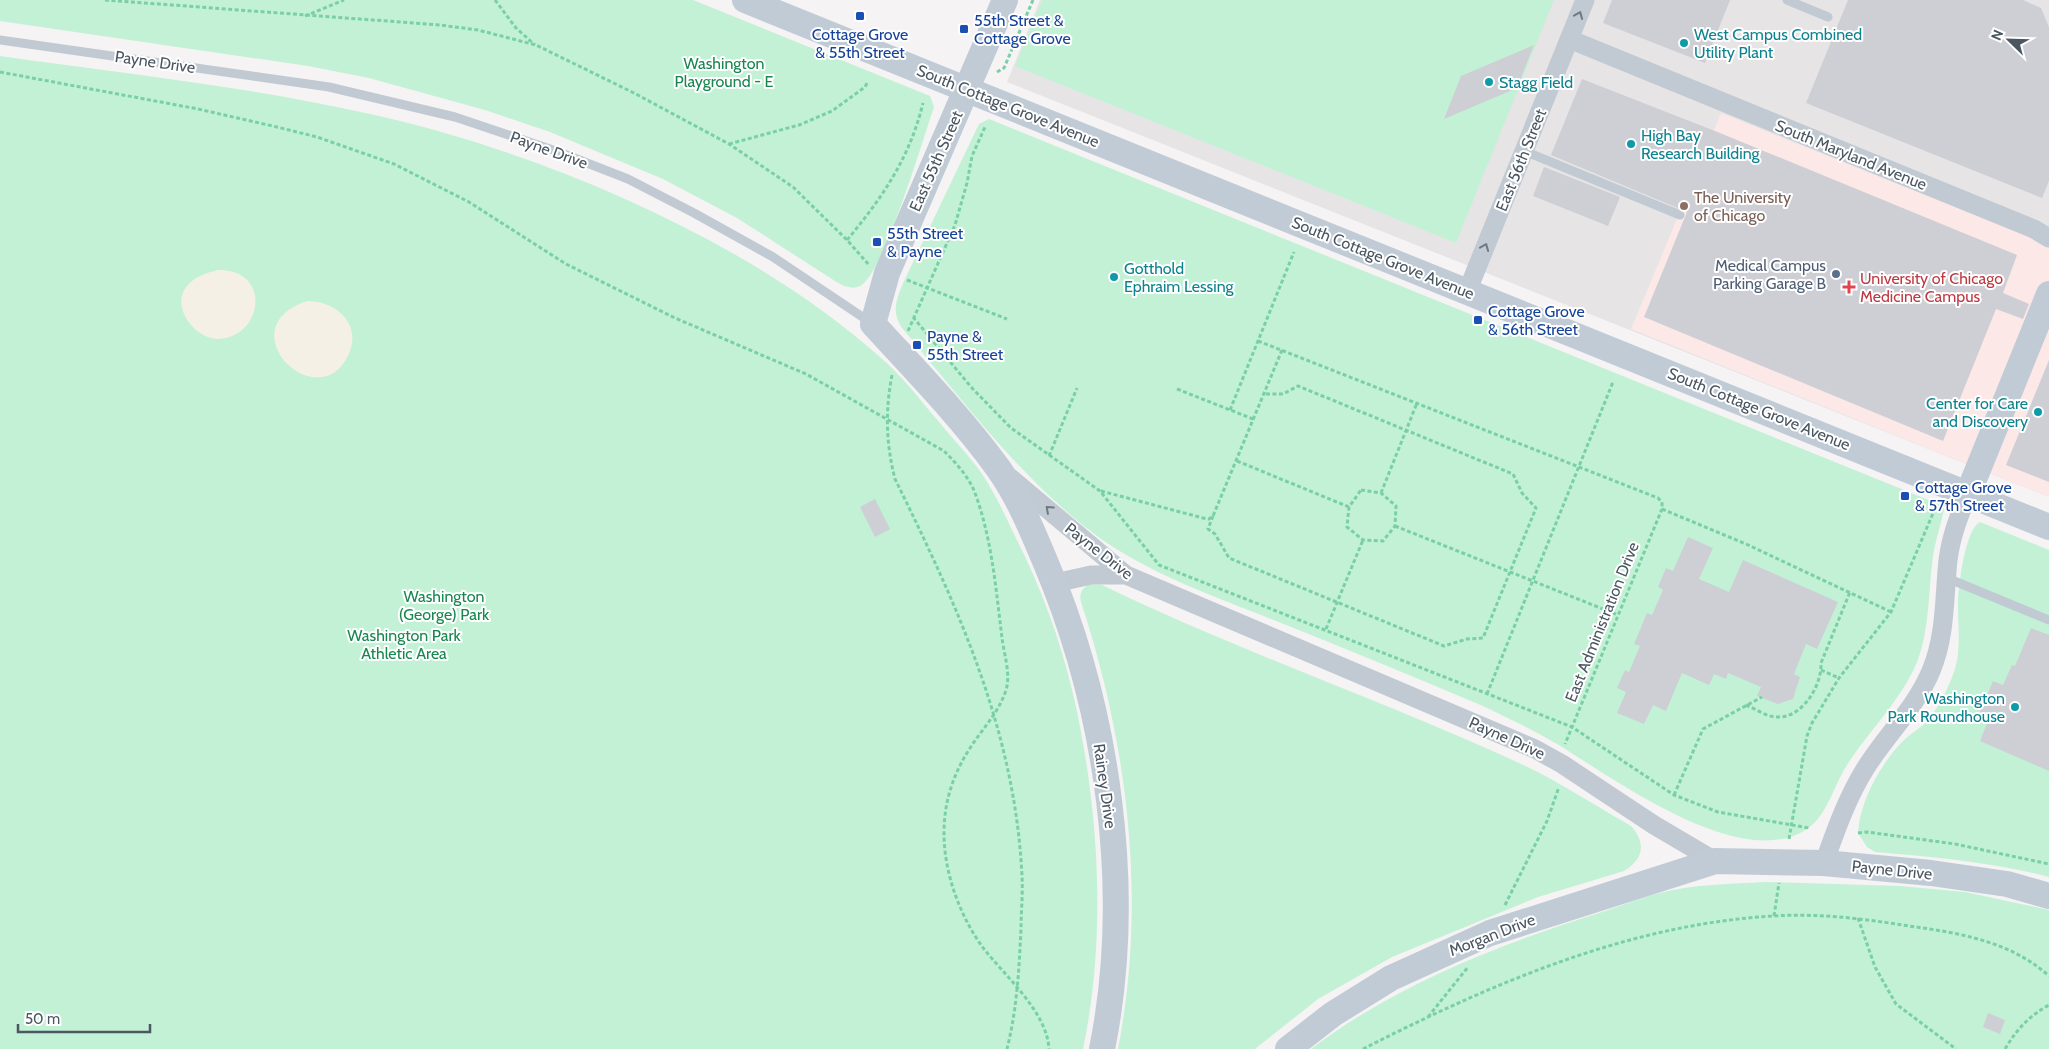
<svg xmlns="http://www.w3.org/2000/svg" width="2049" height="1049" viewBox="0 0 2049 1049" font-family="Cabin,sans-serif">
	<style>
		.education { fill: #e6e4e5 }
		.medical { fill: #fce8e6 }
		.green { fill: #c3f1d5 }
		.sand { fill: #f5f0e5 }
		.building { fill: #cdcfd5 }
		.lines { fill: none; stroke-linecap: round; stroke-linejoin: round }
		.path { stroke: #7ad0a6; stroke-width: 3; stroke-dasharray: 4 2.5; stroke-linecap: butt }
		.lane { stroke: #c1cad2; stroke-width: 9 }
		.street { stroke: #c1cad2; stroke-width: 19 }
		.secondary { stroke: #c1cbd6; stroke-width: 26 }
		.oneway { stroke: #6e7983 }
		.transit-dot { fill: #1a4fb4; stroke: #fff; stroke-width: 2 }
		.culture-dot { fill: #0f9aa8; stroke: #fff; stroke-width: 2 }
		.education-dot { fill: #8d6e63; stroke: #fff; stroke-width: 2 }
		.service-dot { fill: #5c6f8a; stroke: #fff; stroke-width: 2 }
		.health-dot { fill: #e0444e; stroke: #fff; stroke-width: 2 }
		.labels { text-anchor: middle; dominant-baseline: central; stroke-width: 4; stroke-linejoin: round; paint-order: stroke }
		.transit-label { font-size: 16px; fill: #164399; stroke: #fff; text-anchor: start }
		.culture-label { font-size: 16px; fill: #0d838f; stroke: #fff; text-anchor: start }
		.street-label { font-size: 16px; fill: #4a5661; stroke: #fff }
		.park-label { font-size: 16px; fill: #17864f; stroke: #fff }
		.education-label { font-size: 16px; fill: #785e54; stroke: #fff; text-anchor: start }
		.service-label { font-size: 16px; fill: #4e5e75; stroke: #fff; text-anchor: end }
		.health-label { font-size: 16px; fill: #be3a42; stroke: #fff; text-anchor: start }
	</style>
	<rect width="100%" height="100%" fill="#f5f3f3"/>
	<path class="education" d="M 1040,0 L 2049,0 L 2049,497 L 1007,82 Z"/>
	<path class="medical" d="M 1721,113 L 2049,245 L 2049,497 L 1631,329 Z"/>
	<path class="green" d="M 0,0 L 693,0 L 930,96 L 934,107 C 924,136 883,275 860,286 C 852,290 843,286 835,281 L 737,218 L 663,179 L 550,132 L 485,110 L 369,78 L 308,66 L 0,21 Z
		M 1042,0 L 1554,0 L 1456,243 L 1015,66 Z
		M 0,56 C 126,74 254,87 379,116 C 549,155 750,241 881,358 C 901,375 917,396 933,415 C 947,432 963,449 977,467 C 992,487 1003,511 1014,534 C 1040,585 1060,638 1073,694 C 1099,806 1107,935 1083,1049 L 0,1049 Z
		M 989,119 L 1941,505 L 1944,509 C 1941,525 1935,541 1933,557 C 1928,592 1930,629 1917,662 C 1902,699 1868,732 1847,765 C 1834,785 1827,816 1807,829 C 1741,873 1615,779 1557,744 C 1533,730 1508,718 1483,706 C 1411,676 1339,646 1266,617 C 1203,592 1137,569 1084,526 C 1014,470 960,397 903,329 C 890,312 897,297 905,279 L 979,124 Z
		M 1980,522 L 2049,550 L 2049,877 C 1991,862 1934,857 1875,852 L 1867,847 L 1858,833 C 1860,801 1880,765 1902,742 C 1911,733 1924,726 1931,717 C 1940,704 1950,685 1955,669 C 1961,648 1958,626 1958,604 C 1958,588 1965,529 1980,522 Z
		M 1089,584 L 1102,585 C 1238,651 1382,700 1519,763 C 1558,781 1594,805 1631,826 C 1647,844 1643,859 1624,871 L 1538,897 L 1392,957 L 1318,999 L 1255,1049 L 1118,1049 C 1147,900 1128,745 1081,602 C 1079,593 1082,589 1089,584 Z
		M 1766,882 L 1900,886 L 1965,892 L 2049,910 L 2049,1049 L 1311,1049 C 1397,984 1498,945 1599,913 C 1619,907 1639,898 1660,893 C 1694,884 1731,884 1766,882 Z"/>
	<path class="sand" d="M 218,270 C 273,269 263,339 217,339 C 194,338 170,306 187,286 C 195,276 207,273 218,270 Z
		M 307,301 C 337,301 363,325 348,356 C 317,418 226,328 307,301 Z"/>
	<path class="building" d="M 1612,0 L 1730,0 L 1705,63 L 1603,23 Z
		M 1848,0 L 2023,0 L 2041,8 L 2049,27 L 2049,181 L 2042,198 L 1806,103 Z
		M 1534,45 L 1517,88 L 1444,119 L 1461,76 Z
		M 1582,79 L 1720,133 L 2017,255 L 2003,293 L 2029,304 L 2023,319 L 1996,309 L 1943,441 L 1644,317 L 1687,212 L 1551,155 Z
		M 1544,167 L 1620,197 L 1608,226 L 1533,196 Z
		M 2049,360 L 2049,482 L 2006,465 Z
		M 875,499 L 890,529 L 875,537 L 860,507 Z
		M 1688,537 L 1713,548 L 1699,579 L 1729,592 L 1743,560 L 1838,602 L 1817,649 L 1806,644 L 1794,674 L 1800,677 L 1793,699 L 1778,704 L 1757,696 L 1761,687 L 1728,673 L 1726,679 L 1714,674 L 1709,685 L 1682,673 L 1666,711 L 1653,705 L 1644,724 L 1617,713 L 1626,692 L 1617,688 L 1625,670 L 1629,672 L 1640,646 L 1634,644 L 1647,613 L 1652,615 L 1663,590 L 1658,587 L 1666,568 L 1673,571 Z
		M 2031,628 L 2049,635 L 2049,771 L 1980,741 L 1988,721 L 1978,716 L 1993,681 L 2003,685 L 2012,665 L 2015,666 Z
		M 1988,1013 L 2005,1020 L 2000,1034 L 1983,1027 Z"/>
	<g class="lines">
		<path class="path" d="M 105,0 L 440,25 L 478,30 L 536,45 L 634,93 L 729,144 L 793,187 L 847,240 L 869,265
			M 495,0 L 516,28 L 535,45
			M 305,16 L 344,0
			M 0,72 L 198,109 L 277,127 L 317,137 L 394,164 L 469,202 L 566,264 L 675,318 L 806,374 L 944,451 C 956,463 969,477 975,493 C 992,539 996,590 1002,638 C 1004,654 1011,675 1006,690 C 999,712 984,727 972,745 C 954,772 944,800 944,833 C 944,873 960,917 984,949 C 1006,977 1047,1012 1049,1049
			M 997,72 L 1004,68 L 1033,0
			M 729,144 L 799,125 L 832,111 L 865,87 L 868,81
			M 847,240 C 883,197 910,157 923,103
			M 907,280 L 1007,319
			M 913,317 L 971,387 L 1011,428 L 1100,491 L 1159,565 L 1572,727 L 1674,795 L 1718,812 L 1809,828
			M 908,331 L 955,225 L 967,183 L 972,156 L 985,127
			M 1258,341 L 1658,498 L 1662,502 L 1662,509 L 1565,744
			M 892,375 C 885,411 886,444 895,479 C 958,607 1015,731 1022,876 C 1023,894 1021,912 1021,929 C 1019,970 1017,1009 1007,1049
			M 1177,389 L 1253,419
			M 1230,410 L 1294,252
			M 1049,456 L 1077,388
			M 1237,461 L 1349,507
			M 1361,490 L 1381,493 L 1396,506 L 1395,526 L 1383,541 L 1363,540 L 1347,527 L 1349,507 Z
			M 1101,491 L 1203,518 L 1209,519 L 1213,516 L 1282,350
			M 1381,493 L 1417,403
			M 1662,509 L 1746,544 L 1891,612
			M 1213,516 L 1208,529 L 1215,534 L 1229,558 L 1444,646 L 1467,639 L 1483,638 L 1536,508 L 1522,493 L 1513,474 L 1298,386 L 1283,394 L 1264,394
			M 1395,526 L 1618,615
			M 1326,629 L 1363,540
			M 1821,670 L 1839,678
			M 1487,694 L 1613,382
			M 1746,705 C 1756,709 1768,718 1779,717 C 1803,717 1822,685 1821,663 L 1850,592
			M 1674,795 L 1703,729 L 1762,697
			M 1858,833 L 1867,832 L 1955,844 L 2049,864
			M 1789,839 L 1807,736 L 1812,723 L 1839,678 L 1891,612 L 1934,511
			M 1505,905 L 1547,821 L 1559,787
			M 1774,916 L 1779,883
			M 1858,918 L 1875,967 L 1896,1004 L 1956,1049
			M 1428,1017 L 1468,967
			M 1363,1049 C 1491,984 1629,924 1774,916 C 1819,913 1865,919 1909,926 C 1959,933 2010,941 2049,976
			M 2005,1049 C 2017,1029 2029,1016 2049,1005"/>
		<path class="lane" d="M 1787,0 L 1828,17
			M 0,40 L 329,87 L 455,117 L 559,152 L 628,179 L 694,213 L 773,257 L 870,322
			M 1524,151 L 1680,215
			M 1947,578 L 2049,620"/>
		<path class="street" d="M 1569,39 L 2034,229 L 2049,238
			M 1467,292 L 1585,0
			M 1008,476 L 1126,575 L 1535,749 L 1562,764 L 1654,825 L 1715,861
			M 1055,583 L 1091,575 L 1126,575
			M 1824,863 C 1836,830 1847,798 1865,769 C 1886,735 1915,709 1931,671 C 1946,635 1944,598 1948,560 C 1951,536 1959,516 1968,494"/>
		<path class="secondary" d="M 745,0 L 2049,527
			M 1005,0 L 887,273 L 873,324 C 916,371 961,417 998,468 C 1018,496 1032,530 1045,561 C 1108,709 1134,891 1102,1049
			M 1968,494 L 2049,294
			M 1288,1049 L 1333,1014 L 1391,978 L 1490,933 L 1715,861 L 1824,863 L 1931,873 L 2007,884 L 2049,896"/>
	</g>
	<defs><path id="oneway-chevron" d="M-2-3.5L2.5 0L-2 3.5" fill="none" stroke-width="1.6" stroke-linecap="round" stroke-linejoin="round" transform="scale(1.25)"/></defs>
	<g class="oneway">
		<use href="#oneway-chevron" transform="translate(1579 15) rotate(-68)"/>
		<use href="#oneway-chevron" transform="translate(1485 247) rotate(-68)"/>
		<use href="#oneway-chevron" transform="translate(1049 509) rotate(-138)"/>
	</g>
	<g class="transit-dot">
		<rect x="855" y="11" width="10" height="10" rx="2.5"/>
		<rect x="959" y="24" width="10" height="10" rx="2.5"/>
		<rect x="872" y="237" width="10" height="10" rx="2.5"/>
		<rect x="1473" y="315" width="10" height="10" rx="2.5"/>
		<rect x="912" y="340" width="10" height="10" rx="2.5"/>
		<rect x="1900" y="491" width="10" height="10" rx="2.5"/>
	</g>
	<g class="culture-dot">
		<circle cx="1684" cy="43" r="5"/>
		<circle cx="1489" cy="82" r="5"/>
		<circle cx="1631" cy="144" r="5"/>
		<circle cx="1114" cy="277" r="5"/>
		<circle cx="2038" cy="412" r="5"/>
		<circle cx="2015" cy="707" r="5"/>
	</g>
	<circle class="education-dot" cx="1684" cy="206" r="5"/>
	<circle class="service-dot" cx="1836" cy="274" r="5"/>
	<path class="health-dot" d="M1846.5 279.5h5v5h5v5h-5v5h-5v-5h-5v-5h5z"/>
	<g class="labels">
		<g class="transit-label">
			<text x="974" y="20">55th Street &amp;<tspan x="974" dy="18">Cottage Grove</tspan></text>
			<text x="860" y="34" text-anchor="middle">Cottage Grove<tspan x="860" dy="18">&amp; 55th Street</tspan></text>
			<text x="887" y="233">55th Street<tspan x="887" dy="18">&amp; Payne</tspan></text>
			<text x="1488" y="311">Cottage Grove<tspan x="1488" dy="18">&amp; 56th Street</tspan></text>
			<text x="927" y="336">Payne &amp;<tspan x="927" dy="18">55th Street</tspan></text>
			<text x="1915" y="487">Cottage Grove<tspan x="1915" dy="18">&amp; 57th Street</tspan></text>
		</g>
		<g class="culture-label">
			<text x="1694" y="34">West Campus Combined<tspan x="1694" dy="18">Utility Plant</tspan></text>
			<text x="1499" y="82">Stagg Field</text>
			<text x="1641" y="135">High Bay<tspan x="1641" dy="18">Research Building</tspan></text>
			<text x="1124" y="268">Gotthold<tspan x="1124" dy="18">Ephraim Lessing</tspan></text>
			<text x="2028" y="403" text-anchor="end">Center for Care<tspan x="2028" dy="18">and Discovery</tspan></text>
			<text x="2005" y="698" text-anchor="end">Washington<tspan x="2005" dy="18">Park Roundhouse</tspan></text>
		</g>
		<g class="street-label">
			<text transform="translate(155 62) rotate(8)">Payne Drive</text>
			<text transform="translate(1008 106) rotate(22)">South Cottage Grove Avenue</text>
			<text transform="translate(549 150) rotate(20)">Payne Drive</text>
			<text transform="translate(1851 155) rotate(22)">South Maryland Avenue</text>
			<text transform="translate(1521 160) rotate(-68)">East 56th Street</text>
			<text transform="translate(936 161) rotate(-66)">East 55th Street</text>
			<text transform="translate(1383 258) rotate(22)">South Cottage Grove Avenue</text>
			<text transform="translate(1759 409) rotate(22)">South Cottage Grove Avenue</text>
			<text transform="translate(1099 551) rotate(38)">Payne Drive</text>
			<text transform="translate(1602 622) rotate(-68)">East Administration Drive</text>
			<text transform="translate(1507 738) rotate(24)">Payne Drive</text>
			<text transform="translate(1105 786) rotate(82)">Rainey Drive</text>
			<text transform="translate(1892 870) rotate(6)">Payne Drive</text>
			<text transform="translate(1492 935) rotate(-21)">Morgan Drive</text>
		</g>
		<g class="park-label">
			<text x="724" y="63">Washington<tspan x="724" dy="18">Playground - E</tspan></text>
			<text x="444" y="596">Washington<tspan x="444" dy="18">(George) Park</tspan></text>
			<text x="404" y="635">Washington Park<tspan x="404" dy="18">Athletic Area</tspan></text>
		</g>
		<g class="education-label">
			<text x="1694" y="197">The University<tspan x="1694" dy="18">of Chicago</tspan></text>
		</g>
		<g class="service-label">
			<text x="1826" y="265">Medical Campus<tspan x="1826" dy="18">Parking Garage B</tspan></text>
		</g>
		<g class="health-label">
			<text x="1860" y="278">University of Chicago<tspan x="1860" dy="18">Medicine Campus</tspan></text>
		</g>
	</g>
	<g transform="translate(2009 40) rotate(293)" stroke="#ffffff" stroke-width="4" paint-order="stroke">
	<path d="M0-4L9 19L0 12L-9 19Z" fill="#4a5661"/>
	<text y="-8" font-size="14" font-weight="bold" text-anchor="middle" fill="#4a5661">N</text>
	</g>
	<path d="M18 1024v8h132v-8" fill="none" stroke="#4a5661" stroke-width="2.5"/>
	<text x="25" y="1024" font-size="15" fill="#4a5661" stroke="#ffffff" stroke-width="4" paint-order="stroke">50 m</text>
</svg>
